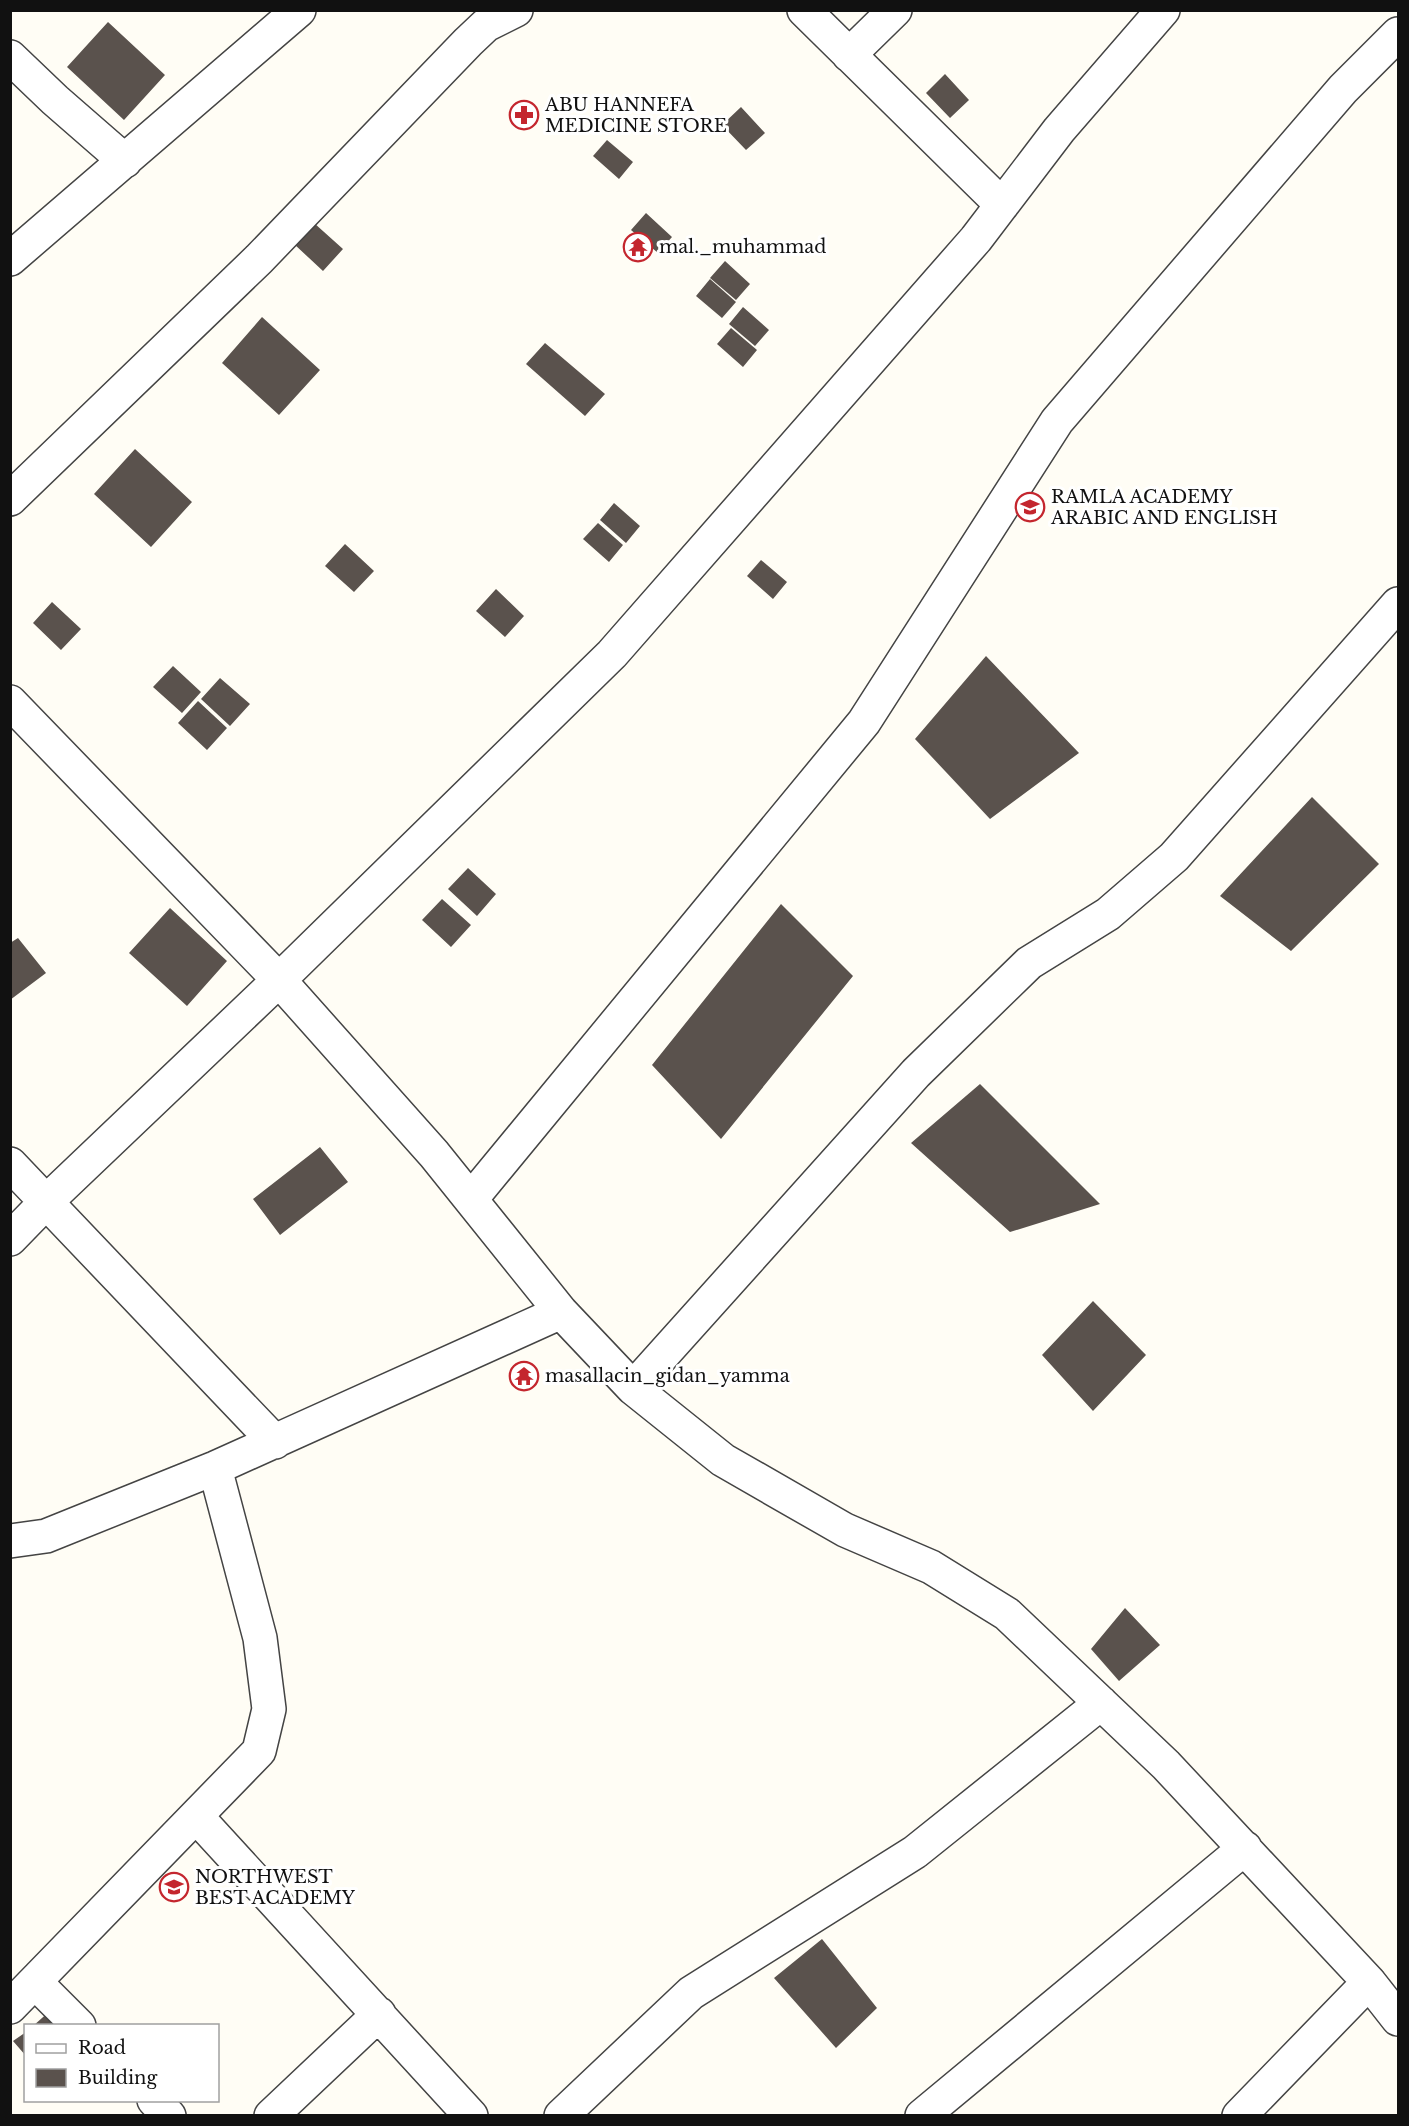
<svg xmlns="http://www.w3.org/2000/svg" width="1409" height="2126" viewBox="0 0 1409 2126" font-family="'Libre Baskerville',serif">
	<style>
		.building { fill: #5a524d }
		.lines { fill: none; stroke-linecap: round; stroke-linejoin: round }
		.minor-casing { stroke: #444; stroke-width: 36 }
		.minor { stroke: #fff; stroke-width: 33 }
		.labels { text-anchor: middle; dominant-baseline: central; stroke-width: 6; stroke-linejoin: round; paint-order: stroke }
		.poi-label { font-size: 18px; fill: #111; stroke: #fff; text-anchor: start }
	</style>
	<rect width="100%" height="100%" fill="#fffdf5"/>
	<path class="building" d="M 108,22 L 165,75 L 124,120 L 67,67 Z
		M 945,74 L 969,100 L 950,118 L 926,93 Z
		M 741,107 L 765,133 L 746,150 L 722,125 Z
		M 607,140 L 633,162 L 619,179 L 593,156 Z
		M 646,213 L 672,237 L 658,253 L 631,230 Z
		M 314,223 L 343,249 L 323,271 L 294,244 Z
		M 725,261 L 750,284 L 736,300 L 710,278 Z
		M 710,279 L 736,302 L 722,318 L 696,296 Z
		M 743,307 L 769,330 L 755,346 L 729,324 Z
		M 262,317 L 320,370 L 279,415 L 222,363 Z
		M 731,328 L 757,350 L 743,367 L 717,344 Z
		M 545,343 L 605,394 L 585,416 L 526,364 Z
		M 135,449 L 192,502 L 151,547 L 94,494 Z
		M 614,503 L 640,526 L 626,543 L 600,520 Z
		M 598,523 L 623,545 L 609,562 L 583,539 Z
		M 345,544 L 374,571 L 354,592 L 325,566 Z
		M 761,560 L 787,582 L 773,599 L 747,576 Z
		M 496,589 L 524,616 L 505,637 L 476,611 Z
		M 52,602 L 81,629 L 61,650 L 33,623 Z
		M 986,656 L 1079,753 L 990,819 L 915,739 Z
		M 173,666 L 201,692 L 182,713 L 153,687 Z
		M 220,678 L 250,704 L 230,726 L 201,699 Z
		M 198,701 L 227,728 L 207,750 L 178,723 Z
		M 1312,797 L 1379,864 L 1291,951 L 1220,896 Z
		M 468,868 L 496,894 L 477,916 L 448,889 Z
		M 442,899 L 471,925 L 451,947 L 422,920 Z
		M 781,904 L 853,976 L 721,1139 L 652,1065 Z
		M 170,908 L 227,961 L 187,1006 L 129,953 Z
		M 18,938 L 46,973 L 10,1000 L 10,943 Z
		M 980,1084 L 1100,1204 L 1010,1232 L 911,1143 Z
		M 320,1147 L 348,1182 L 280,1235 L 253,1199 Z
		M 1093,1301 L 1146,1355 L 1093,1411 L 1042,1355 Z
		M 1125,1608 L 1160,1645 L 1119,1681 L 1091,1649 Z
		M 822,1939 L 877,2008 L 836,2048 L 774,1978 Z
		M 51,2010 L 64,2026 L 33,2026 Z
		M 26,2032 L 26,2056 L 13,2041 Z"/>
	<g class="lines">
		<g class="minor-casing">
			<path id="minor" d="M 804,10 L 1002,205
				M 849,55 L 895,10
				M 10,57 L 55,100 L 125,161
				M 10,259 L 299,10
				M 10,499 L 259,259 L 468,42 L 486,25 L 516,10
				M 10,702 L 279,980 L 434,1154 L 561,1312 L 633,1388 L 723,1460 L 845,1530 L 931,1567 L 1007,1614 L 1166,1765 L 1369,1982 L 1398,2019
				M 10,1164 L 275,1442
				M 471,1199 L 864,722 L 1057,421 L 1343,89 L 1398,34
				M 10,1239 L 47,1201 L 279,980 L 612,654 L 976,239 L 1059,130 L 1163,10
				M 633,1388 L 916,1073 L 1029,963 L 1108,914 L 1174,857 L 1398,604
				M 10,1541 L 46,1536 L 215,1468 L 561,1312
				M 196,1816 L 471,2116
				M 35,1982 L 79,2026
				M 10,2007 L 259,1751 L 269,1709 L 260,1638 L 215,1468
				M 154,2100 L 169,2116
				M 271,2116 L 379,2014
				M 561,2116 L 691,1993 L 915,1852 L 1101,1703
				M 922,2116 L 1245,1848
				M 1239,2116 L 1369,1982"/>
		</g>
		<use href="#minor" class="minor"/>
	</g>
	<defs>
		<g id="pharmacy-ring" transform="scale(1.5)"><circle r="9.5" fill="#fff" stroke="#c4262e" stroke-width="1.5"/><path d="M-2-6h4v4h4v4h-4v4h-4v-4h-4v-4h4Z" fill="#c4262e"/></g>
		<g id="temple-ring" transform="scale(1.5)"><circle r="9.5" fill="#fff" stroke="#c4262e" stroke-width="1.5"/><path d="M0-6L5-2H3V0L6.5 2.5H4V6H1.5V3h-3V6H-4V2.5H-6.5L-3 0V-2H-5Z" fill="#c4262e"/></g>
		<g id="school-ring" transform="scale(1.5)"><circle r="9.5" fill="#fff" stroke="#c4262e" stroke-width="1.5"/><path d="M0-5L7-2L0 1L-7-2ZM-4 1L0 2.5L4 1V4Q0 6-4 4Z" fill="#c4262e"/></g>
	</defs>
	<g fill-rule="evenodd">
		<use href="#pharmacy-ring" x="524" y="115"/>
		<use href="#temple-ring" x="638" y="247"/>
		<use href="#school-ring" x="1030" y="507"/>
		<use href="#temple-ring" x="524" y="1376"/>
		<use href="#school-ring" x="174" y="1887"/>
	</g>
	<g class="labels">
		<g class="poi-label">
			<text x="545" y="105">ABU HANNEFA<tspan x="545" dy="21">MEDICINE STORE</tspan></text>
			<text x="659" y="247">mal._muhammad</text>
			<text x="1051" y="497">RAMLA ACADEMY<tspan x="1051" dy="21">ARABIC AND ENGLISH</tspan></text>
			<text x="545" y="1376">masallacin_gidan_yamma</text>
			<text x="195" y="1877">NORTHWEST<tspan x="195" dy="21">BEST ACADEMY</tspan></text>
		</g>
	</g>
	<rect width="1409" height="2126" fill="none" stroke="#111111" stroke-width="24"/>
	<rect x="24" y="2024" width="195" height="78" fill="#ffffff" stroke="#a0a0a0" stroke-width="1.5"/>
	<rect x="36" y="2044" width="30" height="9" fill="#ffffff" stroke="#a0a0a0" stroke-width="1.5"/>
	<text x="78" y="2054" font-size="18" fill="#111111">Road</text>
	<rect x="36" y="2069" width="30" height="18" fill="#5a524d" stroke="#a0a0a0" stroke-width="1.5"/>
	<text x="78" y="2084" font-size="18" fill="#111111">Building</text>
</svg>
